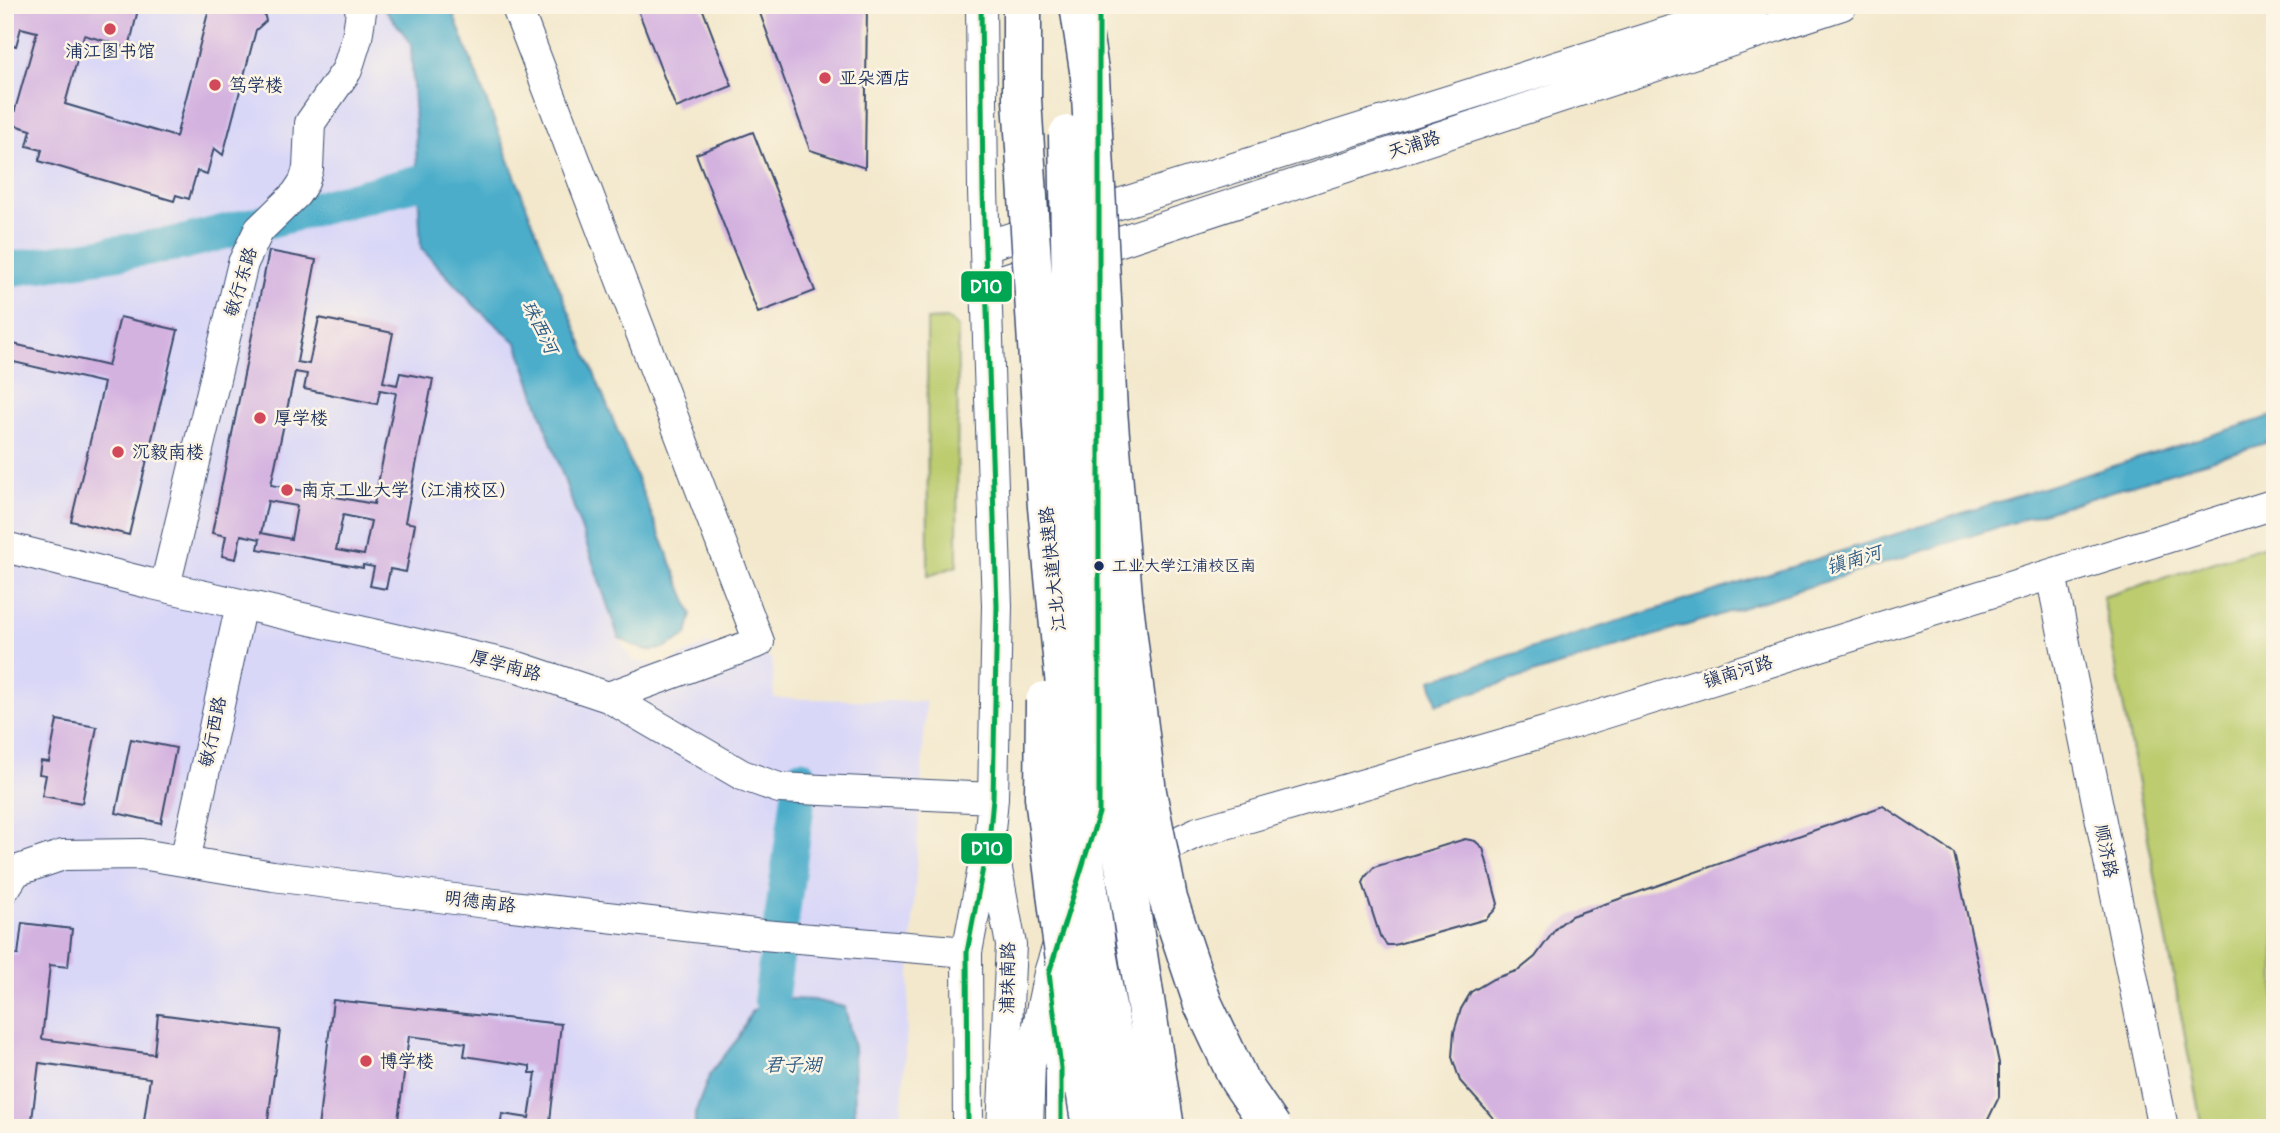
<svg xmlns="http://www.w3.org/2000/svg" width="2280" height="1133" viewBox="0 0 2280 1133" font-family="Pangolin,'LXGW WenKai TC',sans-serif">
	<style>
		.built { fill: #d9d7f8 }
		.green { fill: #bccc6e; stroke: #6c7e66; stroke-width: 2 }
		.water { fill: #4badca; stroke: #336e94; stroke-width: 2 }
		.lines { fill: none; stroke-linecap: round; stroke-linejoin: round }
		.stream { stroke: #4badca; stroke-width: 6 }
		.river { stroke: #4badca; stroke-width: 35 }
		.building { fill: #d4b2e0; fill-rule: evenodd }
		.minor-casing { stroke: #3b4b6e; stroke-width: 32 }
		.minor { stroke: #fff; stroke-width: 30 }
		.highway-bridge-casing { stroke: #3b4b6e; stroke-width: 41; stroke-linecap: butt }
		.highway-bridge { stroke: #fff; stroke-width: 38 }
		.bus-1-casing { stroke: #fcf5e5; stroke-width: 10 }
		.bus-1 { stroke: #00a651; stroke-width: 5 }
		.poi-dot { fill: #d1495b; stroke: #fcf5e5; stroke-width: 2.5 }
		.bus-dot { fill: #1b2f5e; stroke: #fcf5e5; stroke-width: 2.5 }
		.labels { text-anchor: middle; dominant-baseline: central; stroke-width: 5; stroke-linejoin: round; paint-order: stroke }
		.bus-label { font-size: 16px; fill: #1b2f5e; stroke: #fcf5e5; text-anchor: start }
		.poi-label { font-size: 18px; fill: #1b2f5e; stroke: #fcf5e5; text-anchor: start }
		.street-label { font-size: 18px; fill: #1b2f5e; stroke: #fcf5e5 }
		.water-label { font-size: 19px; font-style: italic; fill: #2c5b84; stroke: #fcf5e5 }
		.line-badge { stroke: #fcf5e5; stroke-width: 2.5 }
		.badge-label { font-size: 19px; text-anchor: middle; font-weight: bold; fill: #fff }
	</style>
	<rect width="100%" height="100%" fill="#fcf5e5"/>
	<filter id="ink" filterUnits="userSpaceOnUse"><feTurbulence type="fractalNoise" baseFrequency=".0143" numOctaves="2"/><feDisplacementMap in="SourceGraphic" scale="14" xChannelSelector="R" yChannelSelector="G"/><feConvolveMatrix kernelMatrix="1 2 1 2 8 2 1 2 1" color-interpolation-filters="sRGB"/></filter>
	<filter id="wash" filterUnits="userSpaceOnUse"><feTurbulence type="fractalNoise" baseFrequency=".00686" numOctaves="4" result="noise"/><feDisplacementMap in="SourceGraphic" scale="28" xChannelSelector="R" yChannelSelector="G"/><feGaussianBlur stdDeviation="1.57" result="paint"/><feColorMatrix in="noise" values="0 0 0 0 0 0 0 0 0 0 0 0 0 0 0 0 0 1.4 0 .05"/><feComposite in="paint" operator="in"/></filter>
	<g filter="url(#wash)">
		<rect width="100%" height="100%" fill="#f3e8cc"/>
		<path class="built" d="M 5,5 L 382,5 L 411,43 L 421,248 L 476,307 L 517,343 L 619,638 L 633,661 L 664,665 L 708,643 L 772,658 L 774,698 L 926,702 L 901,1128 L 5,1128 Z"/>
		<path class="green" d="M 948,319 L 958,327 L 957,566 L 928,576 L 927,320 Z
			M 2275,543 L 2275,1128 L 2202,1128 L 2103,597 Z"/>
		<path class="water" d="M 382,5 L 450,5 L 533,223 L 692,614 L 687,635 C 656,654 651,656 619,638 L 517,343 L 476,307 L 421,248 L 411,43 Z
			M 2275,415 L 2275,440 L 1437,704 L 1431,680 Z
			M 771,998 L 813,1000 L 845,1007 L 854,1048 L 855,1128 L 695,1128 L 695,1113 L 710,1074 L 739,1037 L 751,1012 Z"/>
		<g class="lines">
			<path class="stream" d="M 5,608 L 10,609"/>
			<path class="river" d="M 5,270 L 181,243 L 463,171
				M 771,998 L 801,777"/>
		</g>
		<g id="blocks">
			<path class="building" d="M 5,5 L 139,5 L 129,48 L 84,35 L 65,104 L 176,137 L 210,5 L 262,5 L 266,21 L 256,30 L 223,155 L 214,148 L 207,174 L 197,171 L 189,199 L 176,195 L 174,201 L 39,161 L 42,150 L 27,146 L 31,130 L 11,124 L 37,32 L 21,28 L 16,46 L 5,43 Z
				M 636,5 L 701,5 L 732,86 L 676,108 Z
				M 757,5 L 867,5 L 865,168 L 810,150 Z
				M 753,132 L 815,291 L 758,313 L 696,154 Z
				M 269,251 L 316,260 L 297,362 L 309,364 L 319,318 L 393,333 L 383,382 L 397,385 L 400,373 L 433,379 L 405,522 L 415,524 L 406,572 L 390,569 L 386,589 L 370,586 L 374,567 L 363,565 L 363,568 L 258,549 L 260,539 L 241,535 L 236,559 L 222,556 L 226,536 L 212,533 ZM 295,372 L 307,374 L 304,389 L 377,404 L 380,390 L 396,393 L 374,504 L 271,485 ZM 268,501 L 297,506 L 291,539 L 261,533 ZM 343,515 L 371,521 L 364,555 L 336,550 Z
				M 120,317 L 178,330 L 129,535 L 71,521 L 104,383 L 5,360 L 5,342 L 108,366 Z
				M 57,720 L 97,727 L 82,803 L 42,796 L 46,775 L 39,774 L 41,761 L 49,762 Z
				M 131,739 L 176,748 L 161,823 L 116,813 Z
				M 1883,806 L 1954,853 L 1999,1063 L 1999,1097 L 1984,1128 L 1502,1128 L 1460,1081 L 1452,1057 L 1454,1032 L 1461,1009 L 1471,992 L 1493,979 L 1519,970 L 1535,957 L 1557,927 L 1571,916 Z
				M 1465,839 L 1475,841 L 1483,848 L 1498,904 L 1495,910 L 1486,919 L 1394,945 L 1387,945 L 1380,936 L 1363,883 L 1366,876 L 1374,867 Z
				M 22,923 L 72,929 L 68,967 L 50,965 L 42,1039 L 154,1054 L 158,1014 L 280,1030 L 267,1128 L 143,1128 L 150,1078 L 39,1063 L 31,1128 L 5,1128 L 5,953 L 18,955 Z
				M 333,1000 L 561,1024 L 550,1121 L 555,1121 L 554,1128 L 500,1128 L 502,1114 L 529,1118 L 536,1073 L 530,1073 L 530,1066 L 464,1056 L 466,1043 L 409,1036 L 397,1128 L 318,1128 Z
				M 2062,1121 L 2072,1128 L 2041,1128 L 2041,1127 Z"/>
		</g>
	</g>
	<g filter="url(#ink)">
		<use href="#blocks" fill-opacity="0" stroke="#3b4b6e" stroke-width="2"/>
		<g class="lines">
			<g class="minor-casing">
				<path id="minor" d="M 516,5 L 759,642 L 608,697
					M 985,246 L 1754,5
					M 986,285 L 1842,5
					M 5,547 L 148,583 L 518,667 L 608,697 L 742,775 L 779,788 L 993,798
					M 2051,574 L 2163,1128
					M 165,586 L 243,263 L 259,230 L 296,194 L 304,182 L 308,169 L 310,123 L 347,70 L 357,38 L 361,12 L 359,5
					M 993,848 L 1011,945 L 1002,1128
					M 1140,859 L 1198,832 L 1555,729 L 2275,504
					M 185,861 L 241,604
					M 5,888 L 16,871 L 63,855 L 141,854 L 273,876 L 486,903 L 763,935 L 967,952
					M 1052,998 L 1061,1068 L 1061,1128
					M 968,1128 L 967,952 L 990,831 L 993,798 L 997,606 L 983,191 L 981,5
					M 1028,1128 L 1030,1063 L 1049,973 L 1060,938"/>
			</g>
			<use href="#minor" class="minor"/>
			<g class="highway-bridge-casing">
				<path id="highway-bridge" d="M 1022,5 L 1022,99 L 1047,507 L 1075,785 L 1097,952 L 1129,1128
					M 1079,5 L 1090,77 L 1108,411 L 1123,596 L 1147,792 L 1168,899 L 1203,1004 L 1239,1080 L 1272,1128
					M 1068,135 L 1072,338 L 1102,723 L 1165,1128
					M 1045,701 L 1044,797 L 1061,933 L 1091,1128"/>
			</g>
			<use href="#highway-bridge" class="highway-bridge"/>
			<g class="bus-1-casing">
				<path id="bus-1" d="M 968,1128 L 967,952 L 990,831 L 993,798 L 997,606 L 983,191 L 981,5
					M 1061,1128 L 1061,1068 L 1049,973 L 1099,813 L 1099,5"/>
			</g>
			<use href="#bus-1" class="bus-1"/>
		</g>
	</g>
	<g class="poi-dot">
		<circle cx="110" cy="29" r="7"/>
		<circle cx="825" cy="78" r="7"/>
		<circle cx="215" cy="85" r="7"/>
		<circle cx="260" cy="418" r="7"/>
		<circle cx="118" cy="452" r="7"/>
		<circle cx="287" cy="490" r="7"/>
		<circle cx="366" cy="1061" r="7"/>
	</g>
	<circle class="bus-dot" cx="1099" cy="566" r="6"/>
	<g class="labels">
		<g class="bus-label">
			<text x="1112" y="566">工业大学江浦校区南</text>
		</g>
		<g class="poi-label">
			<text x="110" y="51" text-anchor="middle">浦江图书馆</text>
			<text x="839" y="78">亚朵酒店</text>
			<text x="229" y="85">笃学楼</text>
			<text x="274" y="418">厚学楼</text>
			<text x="132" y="452">沉毅南楼</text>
			<text x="301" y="490">南京工业大学（江浦校区）</text>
			<text x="380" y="1061">博学楼</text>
		</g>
		<g class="street-label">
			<text transform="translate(1414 145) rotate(-18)">天浦路</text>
			<text transform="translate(241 282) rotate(-73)">敏行东路</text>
			<text transform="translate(1053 569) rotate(-96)">江北大道快速路</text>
			<text transform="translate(506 666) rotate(15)">厚学南路</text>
			<text transform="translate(1738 672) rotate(-17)">镇南河路</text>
			<text transform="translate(213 732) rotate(-78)">敏行西路</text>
			<text transform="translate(2106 851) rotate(79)">顺济路</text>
			<text transform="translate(480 902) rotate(7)">明德南路</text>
			<text transform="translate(1008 978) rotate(-89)">浦珠南路</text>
		</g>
		<g class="water-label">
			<text transform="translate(540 327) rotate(64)">珠西河</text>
			<text transform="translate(1854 560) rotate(-17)">镇南河</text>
			<text x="793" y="1065">君子湖</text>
		</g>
	</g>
	<g class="line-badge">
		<rect x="960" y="270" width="53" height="33" rx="7" fill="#00a651"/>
		<rect x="960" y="832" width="53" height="33" rx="7" fill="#00a651"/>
	</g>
	<g class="badge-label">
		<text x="986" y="293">D10</text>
		<text x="987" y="855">D10</text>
	</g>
	<rect width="2280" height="1133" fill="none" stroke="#fcf5e5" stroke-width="28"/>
</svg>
